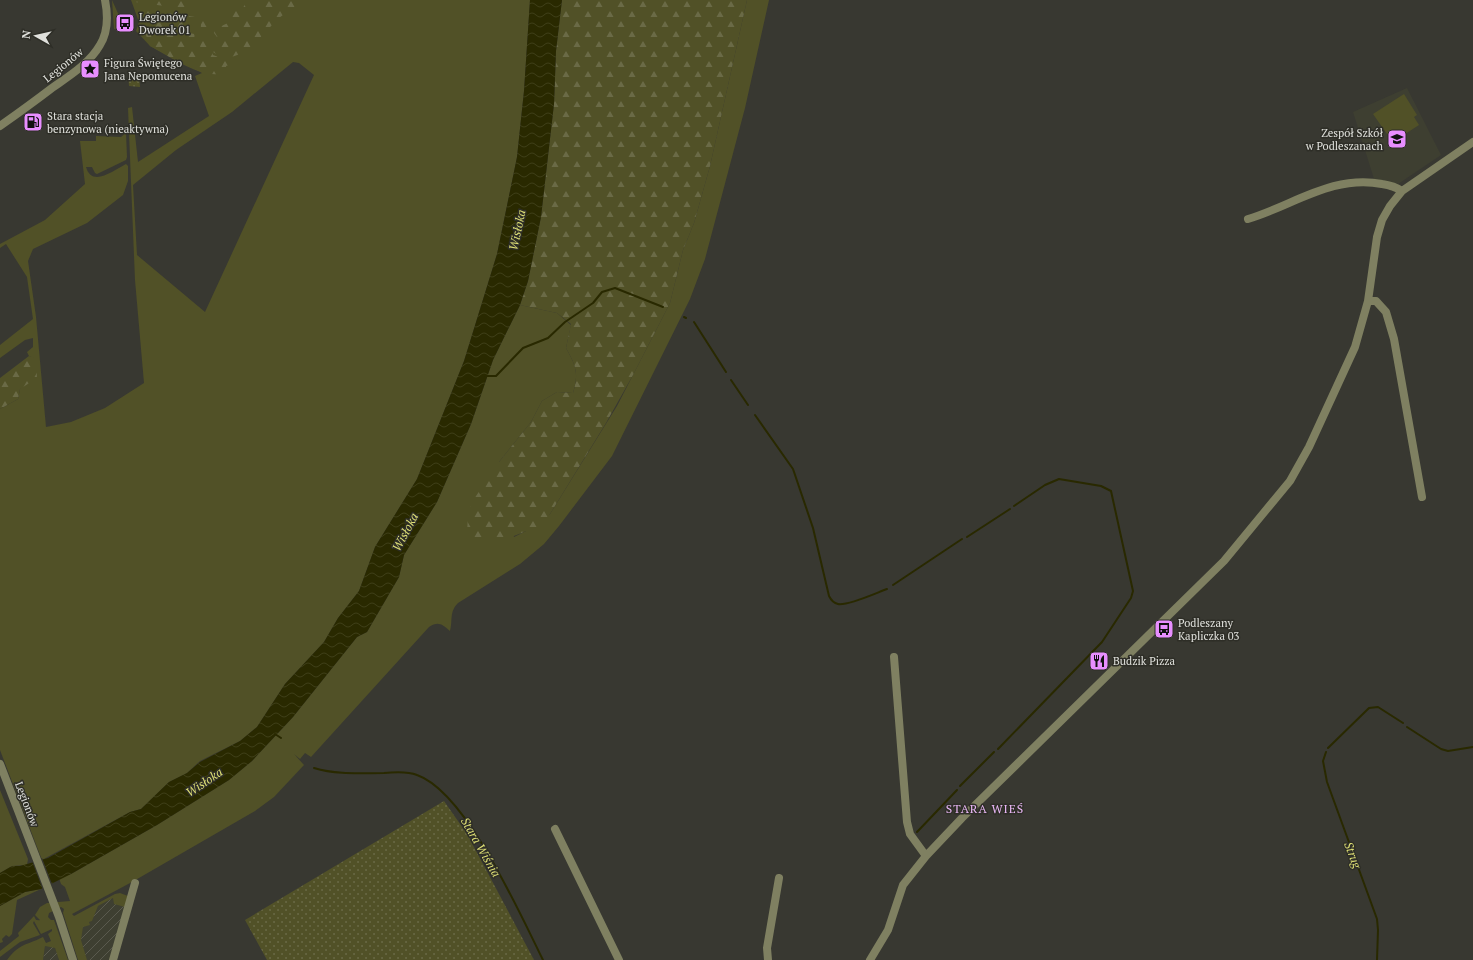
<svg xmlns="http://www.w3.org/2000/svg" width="1473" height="960" viewBox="0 0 1473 960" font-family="'PT Serif',serif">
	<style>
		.built { fill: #3e3f31 }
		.industrial { fill: url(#industrial-furrows) }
		.green { fill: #515127; fill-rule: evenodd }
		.forest { fill: url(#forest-firs) }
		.garden { fill: url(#garden-dots) }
		.water { fill: url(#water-waves) }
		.pier { fill: #383831 }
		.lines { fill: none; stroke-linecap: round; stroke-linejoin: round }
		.stream { stroke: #292900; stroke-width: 2 }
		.minor { stroke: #7f8061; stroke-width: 8 }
		.labels { text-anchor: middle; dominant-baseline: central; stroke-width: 3; stroke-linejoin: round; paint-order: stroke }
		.poi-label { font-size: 11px; fill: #e0e1dc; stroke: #2e2e27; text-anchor: start }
		.street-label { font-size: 11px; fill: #e0e1dc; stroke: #2e2e27 }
		.water-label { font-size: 12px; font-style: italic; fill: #dedf75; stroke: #2e2e27 }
		.neighbourhood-label { font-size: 12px; letter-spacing: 1px; fill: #ebb9f8; stroke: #2e2e27 }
	</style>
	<defs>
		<pattern id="industrial-furrows" width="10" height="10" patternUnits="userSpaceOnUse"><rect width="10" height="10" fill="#3e3f31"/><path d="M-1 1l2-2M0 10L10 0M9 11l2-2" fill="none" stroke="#5a5a4e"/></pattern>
		<pattern id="forest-firs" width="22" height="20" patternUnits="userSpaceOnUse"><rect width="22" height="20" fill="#515127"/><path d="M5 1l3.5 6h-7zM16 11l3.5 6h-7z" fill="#6a6a46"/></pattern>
		<pattern id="garden-dots" width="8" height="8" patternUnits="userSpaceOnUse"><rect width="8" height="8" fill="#515127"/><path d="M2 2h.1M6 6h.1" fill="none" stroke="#6a6a46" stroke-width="1.8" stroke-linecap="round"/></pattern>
		<pattern id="water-waves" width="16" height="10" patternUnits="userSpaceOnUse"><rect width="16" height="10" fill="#292900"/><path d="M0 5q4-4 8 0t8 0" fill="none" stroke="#3e3e18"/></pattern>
	</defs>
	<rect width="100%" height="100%" fill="#383831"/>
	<path class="built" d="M 1407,88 L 1441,155 L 1398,184 L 1374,179 L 1353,112 Z"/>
	<path class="industrial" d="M 113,898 L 127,900 L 110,960 L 85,960 L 74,923 L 98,906 Z
		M 45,946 L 55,947 L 59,960 L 43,960 Z"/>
	<path class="green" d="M 112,0 L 121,20 L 126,19 L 127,21 L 125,29 L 121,30 L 114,29 Z
		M 131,0 L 530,0 L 524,91 L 517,157 L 497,254 L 464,361 L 417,479 L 375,547 L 359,591 L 338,618 L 324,642 L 285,684 L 257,727 L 240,741 L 200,761 L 187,773 L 169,782 L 141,809 L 130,812 L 42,860 L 0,750 L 0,409 L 18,399 L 20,389 L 36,359 L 29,356 L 27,352 L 33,347 L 33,338 L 25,340 L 0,358 L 0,345 L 33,319 L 27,277 L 6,244 L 0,248 L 0,244 L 45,220 L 85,184 L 80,141 L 96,141 L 96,136 L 121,137 L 126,133 L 127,157 L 126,160 L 97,174 L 95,173 L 92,167 L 86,167 C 92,188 114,170 126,164 L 128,166 L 128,181 L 123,195 L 87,223 L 33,249 L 28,261 L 36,317 L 46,427 L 71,422 L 105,408 L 144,383 L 135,280 L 128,108 L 132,107 L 138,162 L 209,116 L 195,76 L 202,73 L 150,46 L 136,31 L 139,22 ZM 293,62 L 299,63 L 314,75 L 205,312 L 137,255 L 133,185 L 176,150 L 232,112 Z
		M 747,0 L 769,0 L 745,108 L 705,259 L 690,299 L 612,456 L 559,526 L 544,544 L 520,564 L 458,603 C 449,612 453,620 450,631 C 442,624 438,621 429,627 L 311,757 L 305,753 L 300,759 L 294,754 L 304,765 L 274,797 L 255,811 L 132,882 L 72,914 L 74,916 L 115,894 L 120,893 L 128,896 L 125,907 L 114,904 L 113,898 L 98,906 L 92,921 L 89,922 L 90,925 L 83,927 L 81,940 L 87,960 L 78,960 L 63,913 L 64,909 L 61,907 L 49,913 L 48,917 L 51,920 L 54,920 L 68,960 L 59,960 L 55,948 L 45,946 L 43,960 L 7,960 C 20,943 25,946 43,937 L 46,943 L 51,941 L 48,934 L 52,931 L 52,929 L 41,934 L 34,921 L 33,923 L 40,935 L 20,942 L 0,957 L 0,951 L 19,936 L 18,933 L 34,916 L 36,920 L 39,920 L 37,921 L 40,920 L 35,915 L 40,907 L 47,903 L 70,901 L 65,887 L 61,884 L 59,878 L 71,874 L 157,825 L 229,780 L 252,761 L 293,717 L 357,637 L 367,632 L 399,577 L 404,555 L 437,502 L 471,424 L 493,360 L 520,305 L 557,313 L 571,325 L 566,348 C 576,366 579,373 573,393 L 557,392 L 542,401 L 531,422 L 499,462 L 514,537 L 526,531 L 550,514 L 617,406 L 670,303 L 683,250 L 694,223 L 710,166 Z
		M 1404,94 L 1417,115 L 1414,117 L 1419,125 L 1402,136 L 1404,141 L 1395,146 L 1388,134 L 1387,134 L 1373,114 Z
		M 0,790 L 28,859 L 27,865 L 12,866 L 0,873 Z
		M 41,889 L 17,900 L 12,934 L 9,937 L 6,935 L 2,939 L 3,942 L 0,943 L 0,906 L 25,892 Z"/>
	<path class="forest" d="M 135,0 L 194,0 L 194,10 L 135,2 Z
		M 259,0 L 301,0 L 300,3 L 276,20 L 259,8 Z
		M 304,0 L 306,0 L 302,8 L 290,17 L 290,22 L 246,59 L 226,66 L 227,72 C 205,82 169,56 150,46 L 136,8 L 195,17 L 197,21 L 195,31 L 189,30 L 188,33 L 195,34 L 191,51 L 200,53 L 201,23 L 200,19 L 203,19 L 208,22 L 210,34 L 206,37 L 205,43 L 210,47 L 213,55 L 221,58 L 239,58 L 278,23 L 298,9 Z
		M 562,0 L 747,0 L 710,166 L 694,223 L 683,250 L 670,303 L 633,375 L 606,423 L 550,514 L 532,535 L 526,531 C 507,540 486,545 467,534 L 468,514 L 472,502 L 499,462 L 531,422 L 542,401 L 557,392 L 573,393 C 579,373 576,366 566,348 L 571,324 L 557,313 L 520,305 L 528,281 L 541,217 L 554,104 L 556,51 Z
		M 233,3 L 244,4 L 247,10 L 251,13 L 258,9 L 275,22 C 260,37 236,70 213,52 L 213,47 L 217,47 L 220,41 L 214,33 L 215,29 L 230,22 Z
		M 29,356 L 36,358 L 37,378 L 20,389 L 18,399 L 0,409 L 0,378 Z"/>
	<path class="garden" d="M 128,74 L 139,75 L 140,87 L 129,86 Z
		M 444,801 L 467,834 L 534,960 L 267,960 L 245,920 Z"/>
	<path class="water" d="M 530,0 L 562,0 L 556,51 L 554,104 L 541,217 L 528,281 L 520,305 L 493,360 L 471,424 L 437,502 L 404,555 L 399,577 L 367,632 L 357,637 L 293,717 L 252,761 L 229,780 L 157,825 L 71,874 L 41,889 L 25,892 L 0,906 L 0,873 L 12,866 L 20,866 L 48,858 L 130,812 L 141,809 L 169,782 L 187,773 L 200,762 L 240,741 L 257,727 L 285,684 L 324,642 L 338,618 L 359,591 L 375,547 L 417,479 L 464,361 L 497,254 L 517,157 L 524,91 Z"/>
	<path class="pier" d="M 42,858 L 52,884 L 43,890 L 32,861 Z"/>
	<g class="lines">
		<path class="stream" d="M 684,317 L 686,318
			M 694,322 L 726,372
			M 485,376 L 496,376 L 523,348 L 548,338 L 565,322 L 593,303 L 602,292 L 615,288 L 663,307
			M 731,380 L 748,405
			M 755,415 L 793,469 L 813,528 L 829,596 C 831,600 833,603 838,604 C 848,606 876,593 887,589
			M 967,537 L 1010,509
			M 893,585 L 962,539
			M 1407,727 L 1441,749 L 1448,751 L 1473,747
			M 275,734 L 281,738
			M 1328,748 L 1369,708 L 1378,707 L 1403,723
			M 998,749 L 1102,642 L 1131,598 L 1133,591 L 1111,491 L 1101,486 L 1059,479 L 1045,485 L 1014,506
			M 1326,752 L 1323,761 L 1327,782 L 1377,919 L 1378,930 L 1377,960
			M 314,768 C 337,775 360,773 384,773 C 394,772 407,771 417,775 C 466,792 520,914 543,960
			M 960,786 L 994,752
			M 917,832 L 957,790"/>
		<path class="minor" d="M 0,126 C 17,114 35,101 52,88 C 69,76 89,64 100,45 C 108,32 108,15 105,0
			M 1248,219 C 1292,206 1333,174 1382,184 C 1389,185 1396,187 1402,191
			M 1368,301 L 1376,301 L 1386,312 L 1394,339 L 1422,497
			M 894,657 L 907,822 L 910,834 L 926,856
			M 0,764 L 59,917 L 73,960
			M 555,829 L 619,960
			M 113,960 L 135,883
			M 768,960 L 767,948 L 779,878
			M 870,960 L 888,930 L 903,885 L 926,856 L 962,818 L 1224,561 L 1290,481 L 1309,447 L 1355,347 L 1368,301 L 1377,237 L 1382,220 L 1390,206 L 1402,191 L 1473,142"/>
	</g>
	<defs>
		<g id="bus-square" transform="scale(1)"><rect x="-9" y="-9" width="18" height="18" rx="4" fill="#e88eff" stroke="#2e2e27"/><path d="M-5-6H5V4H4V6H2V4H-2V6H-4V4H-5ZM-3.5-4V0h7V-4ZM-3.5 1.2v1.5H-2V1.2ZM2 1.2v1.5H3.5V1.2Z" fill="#111"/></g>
		<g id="sight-square" transform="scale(1)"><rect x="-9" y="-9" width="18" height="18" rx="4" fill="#e88eff" stroke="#2e2e27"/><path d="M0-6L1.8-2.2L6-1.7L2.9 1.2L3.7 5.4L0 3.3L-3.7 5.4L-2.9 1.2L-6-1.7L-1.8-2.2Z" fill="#111"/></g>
		<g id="fuel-square" transform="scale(1)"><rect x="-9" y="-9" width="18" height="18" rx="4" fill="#e88eff" stroke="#2e2e27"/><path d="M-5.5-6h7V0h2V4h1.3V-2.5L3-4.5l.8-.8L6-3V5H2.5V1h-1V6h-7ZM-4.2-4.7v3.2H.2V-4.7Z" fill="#111"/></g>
		<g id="school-square" transform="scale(1)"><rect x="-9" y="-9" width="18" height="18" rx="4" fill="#e88eff" stroke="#2e2e27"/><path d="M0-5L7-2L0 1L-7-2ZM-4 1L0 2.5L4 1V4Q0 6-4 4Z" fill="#111"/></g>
		<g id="restaurant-square" transform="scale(1)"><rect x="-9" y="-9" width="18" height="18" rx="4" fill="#e88eff" stroke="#2e2e27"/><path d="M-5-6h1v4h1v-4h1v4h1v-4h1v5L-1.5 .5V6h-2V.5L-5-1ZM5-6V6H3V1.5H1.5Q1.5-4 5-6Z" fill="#111"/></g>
	</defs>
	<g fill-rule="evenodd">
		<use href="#bus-square" x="125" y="23"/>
		<use href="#sight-square" x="90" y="69"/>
		<use href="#fuel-square" x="33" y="122"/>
		<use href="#school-square" x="1397" y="139"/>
		<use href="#bus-square" x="1164" y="629"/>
		<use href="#restaurant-square" x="1099" y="661"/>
	</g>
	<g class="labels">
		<g class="poi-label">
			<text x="139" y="17">Legionów<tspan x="139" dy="13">Dworek 01</tspan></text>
			<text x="104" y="63">Figura Świętego<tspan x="104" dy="13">Jana Nepomucena</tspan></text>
			<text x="47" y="116">Stara stacja<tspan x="47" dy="13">benzynowa (nieaktywna)</tspan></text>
			<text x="1383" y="133" text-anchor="end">Zespół Szkół<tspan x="1383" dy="13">w Podleszanach</tspan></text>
			<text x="1178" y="623">Podleszany<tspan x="1178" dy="13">Kapliczka 03</tspan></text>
			<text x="1113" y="661">Budzik Pizza</text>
		</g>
		<g class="street-label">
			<text transform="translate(63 65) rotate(-39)">Legionów</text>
			<text transform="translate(27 804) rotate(69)">Legionów</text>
		</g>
		<g class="water-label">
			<text transform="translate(517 230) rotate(-78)">Wisłoka</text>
			<text transform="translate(405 532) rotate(-62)">Wisłoka</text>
			<text transform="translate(204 782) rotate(-34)">Wisłoka</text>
			<text transform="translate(481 847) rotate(60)">Stara Wiśnia</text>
			<text transform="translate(1353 855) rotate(70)">Strug</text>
		</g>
		<g class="neighbourhood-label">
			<text x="985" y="808">STARA WIEŚ</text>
		</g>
	</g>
	<g transform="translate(36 36) rotate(278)" stroke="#2e2e27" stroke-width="3" paint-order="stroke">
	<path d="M0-3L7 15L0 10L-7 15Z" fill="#e0e1dc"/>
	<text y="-6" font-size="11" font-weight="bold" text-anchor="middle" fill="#e0e1dc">N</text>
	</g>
</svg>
